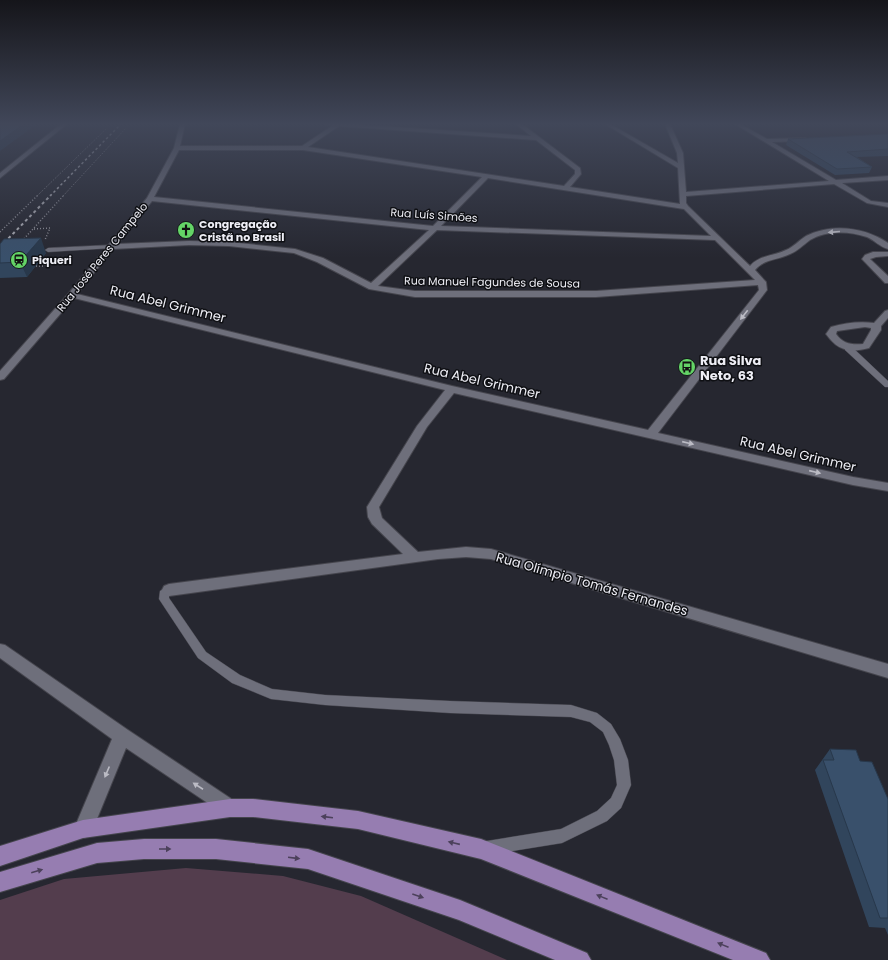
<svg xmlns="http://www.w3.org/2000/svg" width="888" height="960" viewBox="0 0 888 960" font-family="Poppins,sans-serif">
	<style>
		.green { fill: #533d4d }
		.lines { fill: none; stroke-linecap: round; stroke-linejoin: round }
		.service-casing { stroke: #45454d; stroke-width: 1 }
		.minor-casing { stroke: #45454d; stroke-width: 2 }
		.primary-casing { stroke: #45454d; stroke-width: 2 }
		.path-far1 { stroke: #8f8f97; stroke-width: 1; stroke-dasharray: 1 1.5; stroke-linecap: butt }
		.path { stroke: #8f8f97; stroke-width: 1.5; stroke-dasharray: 1 2; stroke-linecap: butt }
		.service { fill: #6e6f7b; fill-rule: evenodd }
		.minor { fill: #6e6f7b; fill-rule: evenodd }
		.primary { fill: #967db1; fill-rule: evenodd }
		.rail-far1 { stroke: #aaabb2; stroke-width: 1.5; stroke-dasharray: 2.5 2.5; stroke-linecap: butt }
		.rail { stroke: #aaabb2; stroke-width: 2; stroke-dasharray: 3 3; stroke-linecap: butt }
		.wall { fill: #31455c }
		.shaded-wall { fill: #28384b }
		.building { fill: #39506b; stroke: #28384b }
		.oneway { fill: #bbbbc4 }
		.oneway2 { fill: #4c415b }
		.labels { text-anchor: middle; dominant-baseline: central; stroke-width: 3; stroke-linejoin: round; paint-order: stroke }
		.far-street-label { font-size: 11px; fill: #eeeef5; stroke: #0f1014 }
		.far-poi-label { font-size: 11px; font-weight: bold; fill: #eeeef5; stroke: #0f1014; text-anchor: start }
		.street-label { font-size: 13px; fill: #eeeef5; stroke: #0f1014 }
		.poi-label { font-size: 13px; font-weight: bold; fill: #eeeef5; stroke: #0f1014; text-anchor: start }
	</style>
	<rect width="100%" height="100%" fill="#262730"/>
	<path class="green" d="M 186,868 L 283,876 L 361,896 L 507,960 L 0,960 L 0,900 L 64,879 Z"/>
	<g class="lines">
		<g class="service-casing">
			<path id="service" d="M 111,245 L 114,247 L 113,248 L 48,252 L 45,250 L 48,248 Z
				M 845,346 L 851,346 L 888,381 L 888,387 L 885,387 L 845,350 Z
				M 169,586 L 173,587 L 174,590 L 169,596 L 169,598 L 206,652 L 240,675 L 272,689 L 325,695 L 450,701 L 571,705 L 597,713 L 611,724 L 620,739 L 628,760 L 631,785 L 621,808 L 607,821 L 562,843 L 487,855 L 482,853 L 480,848 L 482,843 L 487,841 L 561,829 L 597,811 L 611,798 L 617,785 L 614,760 L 609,745 L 603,732 L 590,722 L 571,717 L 450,713 L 325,705 L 271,699 L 232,683 L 198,658 L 159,599 L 160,591 Z"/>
		</g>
		<g class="minor-casing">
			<path id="minor" d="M 61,124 L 67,124 L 0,178 L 0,173 Z
				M 180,124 L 185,124 L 180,146 L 302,146 L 332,126 L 325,124 L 348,124 L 531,136 L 516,124 L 522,124 L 580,168 L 581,174 L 570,187 L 680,204 L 678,168 L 605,124 L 610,124 L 678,163 L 677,153 L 665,124 L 670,124 L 683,153 L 686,192 L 829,181 L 735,124 L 740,124 L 767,139 L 805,138 L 806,139 L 803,141 L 772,142 L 836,180 L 888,176 L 888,180 L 842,183 L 871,201 L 888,203 L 888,207 L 867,203 L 834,184 L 686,196 L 686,203 L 688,206 L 750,266 C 759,255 774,256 786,250 C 794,247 799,240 806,236 C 832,223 865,227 888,243 L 888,249 C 880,247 874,240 867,237 C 849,231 827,230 810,240 C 803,245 798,251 790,254 C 778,260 764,259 755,270 L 766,282 L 767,290 L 658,433 L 853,477 L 888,483 L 888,491 L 853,485 L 454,393 L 427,427 L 379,507 L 382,518 L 418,552 L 466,547 L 491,549 L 888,664 L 888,678 L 491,559 L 466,557 L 438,559 L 169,596 L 164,594 L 162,590 L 164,586 L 169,584 L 403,554 L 372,524 L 368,517 L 367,507 L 417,426 L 445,390 L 74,298 L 4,379 L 0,380 L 0,371 L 69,293 L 147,198 L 174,148 ZM 339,126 L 536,140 L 575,170 L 575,174 L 564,186 L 308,147 ZM 179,150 L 303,150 L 482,177 L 433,226 L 154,197 ZM 488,178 L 684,209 L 711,236 L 441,226 ZM 152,201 L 429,230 L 371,283 L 323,258 L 295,249 L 229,242 L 189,241 L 117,244 ZM 437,230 L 715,240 L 755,280 L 596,291 L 415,291 L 378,286 ZM 189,245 L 229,246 L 294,253 L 317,262 L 369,289 L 415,297 L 596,297 L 758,285 L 759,290 L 648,430 L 452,386 L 77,294 L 113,249 Z
				M 873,252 L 888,252 L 888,256 L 876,257 L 870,259 L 888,276 L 888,283 L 885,283 L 862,259 L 865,255 Z
				M 888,310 L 888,318 L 881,326 L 881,330 L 869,348 C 850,353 838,351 826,334 L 831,327 C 845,323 859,321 874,323 L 885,311 ZM 865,327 L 871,328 L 871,330 L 863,344 C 852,345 843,344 836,334 L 837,331 Z
				M 0,644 L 5,645 L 128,730 L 236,802 L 239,808 L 236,814 L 230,817 L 224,814 L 126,748 L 90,836 L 83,838 L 76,836 L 74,829 L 112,739 L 0,658 Z"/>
		</g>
		<g class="primary-casing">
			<path id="primary" d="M 230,799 L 253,799 L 358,811 L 481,839 L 766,953 L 770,960 L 733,960 L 481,859 L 358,829 L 253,817 L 230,817 L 83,838 L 0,866 L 0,846 L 83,820 Z
				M 144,839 L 216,839 L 308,849 L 460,900 L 587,953 L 591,960 L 555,960 L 459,920 L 308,869 L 216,859 L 144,859 L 97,863 L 0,892 L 0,872 L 97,843 Z"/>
		</g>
		<path class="path-far1" d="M 37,196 L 107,128
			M 63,196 L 126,128"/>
		<path class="path" d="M 34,229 L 50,228 L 45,240
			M 0,232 L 38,195
			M 22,241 L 64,195
			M 33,266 L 45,266 L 49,261"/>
		<use href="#service" class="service"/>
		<use href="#minor" class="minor"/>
		<use href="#primary" class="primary"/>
		<path class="rail-far1" d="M 50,196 L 121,124"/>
		<path class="rail" d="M 0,247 L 51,195"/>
	</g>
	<path class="wall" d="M 888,134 L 888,156 L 857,157 L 872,167 L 869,173 L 835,175 L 786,145 L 788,139 Z
		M 0,244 L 46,253 L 27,277 L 0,278 Z
		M 830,749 L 860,761 L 888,799 L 888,935 L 885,928 L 869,927 L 815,770 Z"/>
	<path class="shaded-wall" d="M 24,124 L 37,124 L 0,151 L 0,141 Z
		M 41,238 L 46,253 L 27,277 L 20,262 Z"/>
	<path class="building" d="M 0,124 L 24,124 L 0,141 Z
		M 888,134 L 888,149 L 847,152 L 872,167 L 837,169 L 788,139 Z
		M 41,238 L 20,262 L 0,263 L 0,244 L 4,239 Z
		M 830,749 L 856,750 L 860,761 L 872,762 L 888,799 L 888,918 L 880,918 L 823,760 L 834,760 Z"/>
	<defs><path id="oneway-solid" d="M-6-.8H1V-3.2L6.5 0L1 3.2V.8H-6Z"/></defs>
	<g class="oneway">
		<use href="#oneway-solid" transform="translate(834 232) rotate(175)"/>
		<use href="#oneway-solid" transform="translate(744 315) rotate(128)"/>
		<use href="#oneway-solid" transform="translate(688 443) rotate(13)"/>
		<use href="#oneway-solid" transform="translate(815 472) rotate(13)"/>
		<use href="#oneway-solid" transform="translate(107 772) rotate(113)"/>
		<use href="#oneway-solid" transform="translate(198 786) rotate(-147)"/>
	</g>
	<g class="oneway2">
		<use href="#oneway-solid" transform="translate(327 817) rotate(-173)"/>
		<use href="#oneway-solid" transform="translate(454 843) rotate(-167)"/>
		<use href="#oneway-solid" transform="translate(165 849)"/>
		<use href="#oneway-solid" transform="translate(294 858) rotate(7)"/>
		<use href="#oneway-solid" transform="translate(37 871) rotate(-16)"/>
		<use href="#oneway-solid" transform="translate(418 896) rotate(19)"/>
		<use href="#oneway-solid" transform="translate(602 897) rotate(-158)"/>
		<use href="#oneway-solid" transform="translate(723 945) rotate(-158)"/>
	</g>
	<linearGradient id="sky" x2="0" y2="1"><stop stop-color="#15151a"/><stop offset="0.48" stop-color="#414759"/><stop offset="1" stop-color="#414759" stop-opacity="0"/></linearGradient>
	<rect width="888" height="258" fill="url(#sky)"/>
	<defs>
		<g id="church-disc" transform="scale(0.9)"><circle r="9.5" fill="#64d467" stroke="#0f1014"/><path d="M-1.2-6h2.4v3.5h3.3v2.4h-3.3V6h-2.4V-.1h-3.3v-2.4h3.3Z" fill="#111"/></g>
		<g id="station-disc" transform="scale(0.9)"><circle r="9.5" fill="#64d467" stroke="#0f1014"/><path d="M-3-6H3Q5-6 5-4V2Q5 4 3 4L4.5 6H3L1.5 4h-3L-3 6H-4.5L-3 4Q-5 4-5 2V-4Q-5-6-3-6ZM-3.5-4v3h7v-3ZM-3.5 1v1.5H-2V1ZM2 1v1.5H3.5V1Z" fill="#111"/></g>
		<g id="bus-disc" transform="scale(0.9)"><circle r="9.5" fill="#64d467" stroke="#0f1014"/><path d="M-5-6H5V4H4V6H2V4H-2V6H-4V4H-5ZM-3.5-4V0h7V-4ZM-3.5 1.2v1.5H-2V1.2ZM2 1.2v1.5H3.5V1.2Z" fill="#111"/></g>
	</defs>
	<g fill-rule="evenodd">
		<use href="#church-disc" x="186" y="230"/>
		<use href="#station-disc" x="19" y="260"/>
		<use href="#bus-disc" x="687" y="367"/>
	</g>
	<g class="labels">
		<g class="far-street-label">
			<text transform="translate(434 215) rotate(4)">Rua Luís Simões</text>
			<text transform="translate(102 257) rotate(-51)">Rua José Peres Campelo</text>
			<text transform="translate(492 282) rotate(1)">Rua Manuel Fagundes de Sousa</text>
		</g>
		<g class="far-poi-label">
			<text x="199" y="224">Congregação<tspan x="199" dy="13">Cristã no Brasil</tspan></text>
			<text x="32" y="260">Piqueri</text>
		</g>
		<g class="street-label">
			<text transform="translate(168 304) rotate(14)">Rua Abel Grimmer</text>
			<text transform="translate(482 381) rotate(13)">Rua Abel Grimmer</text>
			<text transform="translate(798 454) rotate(13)">Rua Abel Grimmer</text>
			<text transform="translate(592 584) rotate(16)">Rua Olímpio Tomás Fernandes</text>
		</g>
		<g class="poi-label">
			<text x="700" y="360">Rua Silva<tspan x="700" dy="15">Neto, 63</tspan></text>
		</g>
	</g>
</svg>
